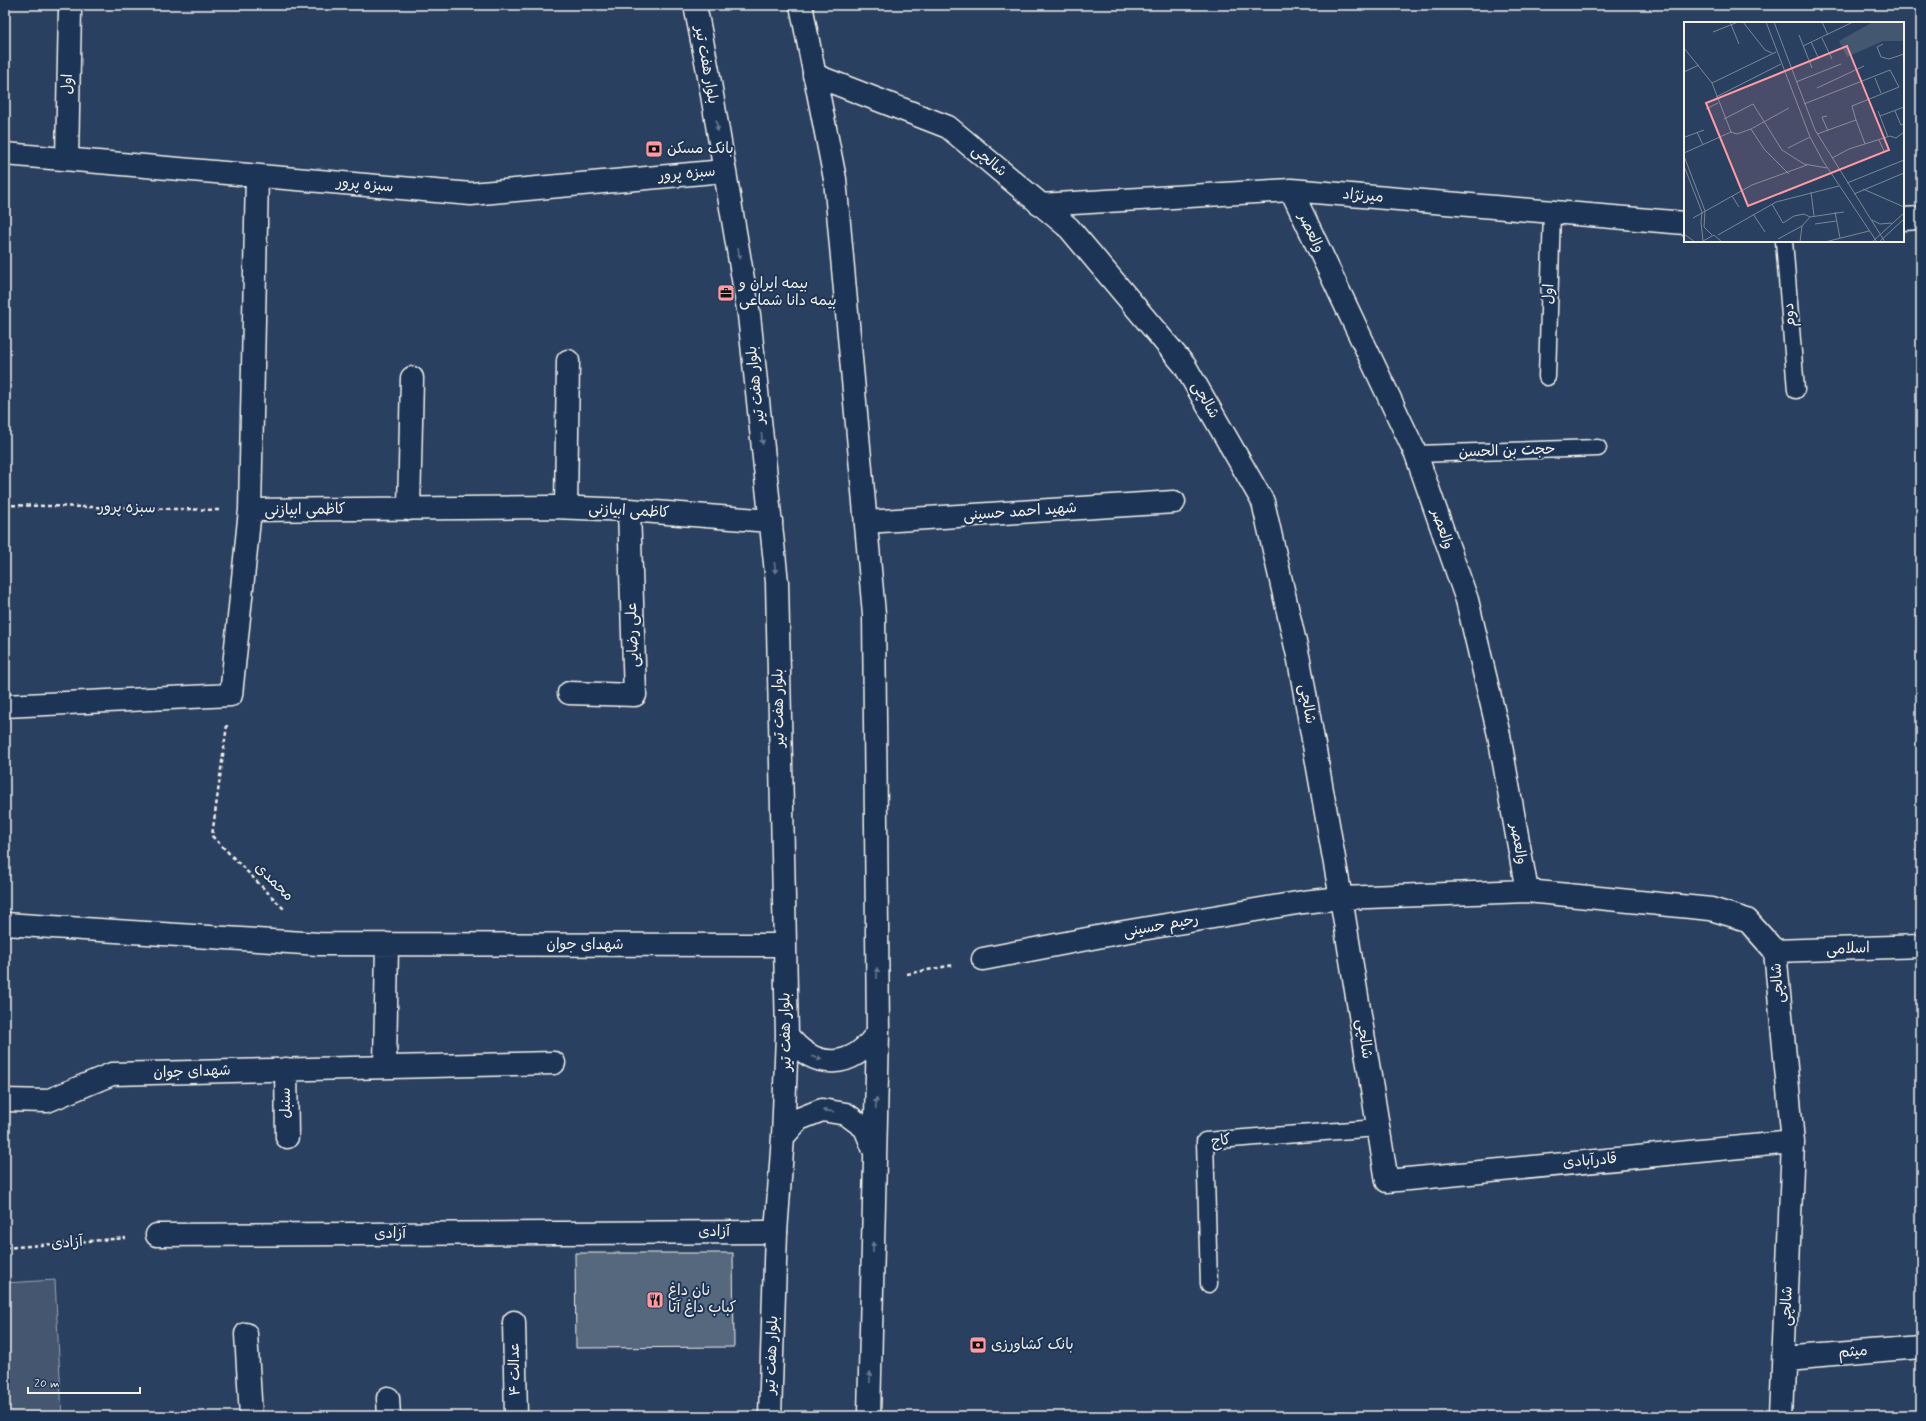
<svg xmlns="http://www.w3.org/2000/svg" width="1926" height="1421" viewBox="0 0 1926 1421" font-family="Mynerve,'Playpen Sans Arabic',sans-serif">
	<style>
		.green { fill: #445771; stroke: #9ca4ac }
		.building { fill: #56677d; stroke: #f4f1e8 }
		.lines { fill: none; stroke-linecap: round; stroke-linejoin: round }
		.service-casing { stroke: #f4f1e8; stroke-width: 19 }
		.minor-casing { stroke: #f4f1e8; stroke-width: 25 }
		.primary-casing { stroke: #f4f1e8; stroke-width: 25 }
		.path { stroke: #f4f1e8; stroke-width: 2.5; stroke-dasharray: 4 3; stroke-linecap: butt }
		.service { stroke: #1d3557; stroke-width: 16 }
		.minor { stroke: #1d3557; stroke-width: 22 }
		.primary { stroke: #1d3557; stroke-width: 22 }
		.oneway { fill: #68778a }
		.labels { text-anchor: middle; dominant-baseline: central; stroke-width: 4; stroke-linejoin: round; paint-order: stroke }
		.street-label { font-size: 15px; fill: #f4f1e8; stroke: #1d3557 }
		.poi-label { font-size: 15px; fill: #f4f1e8; stroke: #1d3557; text-anchor: start }
		.inset-road { fill: none; stroke: #7b8796; stroke-width: 1 }
		.view { fill: #ff9aa2; fill-opacity: 0.15; stroke: #ff9aa2; stroke-width: 2 }
		.inset-edge { fill: none; stroke: #f4f1e8; stroke-width: 2 }
	</style>
	<rect width="100%" height="100%" fill="#2a4060"/>
	<filter id="ink" filterUnits="userSpaceOnUse"><feTurbulence type="fractalNoise" baseFrequency=".025" numOctaves="2"/><feDisplacementMap in="SourceGraphic" scale="8" xChannelSelector="R" yChannelSelector="G"/><feConvolveMatrix kernelMatrix="1 2 1 2 8 2 1 2 1" color-interpolation-filters="sRGB"/></filter>
	<g filter="url(#ink)">
		<path class="green" d="M 55,1280 L 62,1416 L 5,1416 L 5,1283 Z"/>
		<path class="building" d="M 575,1253 L 733,1253 L 734,1347 L 576,1348 Z"/>
		<g class="lines">
			<g class="service-casing">
				<path id="service" d="M 1784,241 L 1796,390
					M 1547,377 L 1552,212
					M 1416,454 L 1598,448
					M 1209,1284 L 1205,1141 L 1378,1128"/>
			</g>
			<g class="minor-casing">
				<path id="minor" d="M 814,75 L 948,127 L 1069,228 L 1185,366 L 1263,502 L 1299,660 L 1341,898 L 1387,1181 L 1793,1142
					M 5,154 L 471,194 L 724,171
					M 67,159 L 70,9
					M 1291,190 L 1416,454 L 1467,600 L 1499,735 L 1527,891
					M 1040,205 L 1291,190 L 1685,223
					M 1903,219 L 1921,218
					M 566,507 L 568,361
					M 409,509 L 412,378
					M 250,510 L 257,176
					M 866,522 L 1174,502
					M 569,693 L 635,695 L 629,510
					M 5,706 L 231,695 L 250,510 L 553,507 L 629,510 L 771,521
					M 5,924 L 319,944 L 784,945
					M 1775,951 L 1921,946
					M 983,959 L 1118,933 L 1303,902 L 1341,898 L 1527,891 L 1711,909 L 1747,920 L 1775,951 L 1793,1142 L 1782,1416
					M 385,1067 L 387,944
					M 286,1069 L 287,1137
					M 5,1100 L 47,1101 L 112,1074 L 554,1063
					M 157,1235 L 776,1232
					M 514,1322 L 516,1416
					M 246,1334 L 251,1416
					M 1785,1358 L 1921,1347
					M 388,1398 L 389,1416"/>
			</g>
			<g class="primary-casing">
				<path id="primary" d="M 695,5 L 708,71 L 749,315 L 777,582 L 787,1035 L 783,1137 L 776,1232 L 770,1416
					M 801,5 L 835,179 L 874,614 L 878,1032 L 869,1416
					M 787,1035 C 815,1071 852,1070 878,1032
					M 783,1137 L 799,1119 L 822,1110 L 846,1114 L 865,1128 L 874,1150"/>
			</g>
			<path class="path" d="M 5,505 L 219,510
				M 227,725 L 212,836 L 285,910
				M 907,974 L 953,965
				M 5,1248 L 126,1238"/>
			<use href="#service" class="service"/>
			<use href="#minor" class="minor"/>
			<use href="#primary" class="primary"/>
		</g>
		<defs><path id="oneway-solid" d="M-6-.8H1V-3.2L6.5 0L1 3.2V.8H-6Z"/></defs>
		<g class="oneway">
			<use href="#oneway-solid" transform="translate(717 126) rotate(81)"/>
			<use href="#oneway-solid" transform="translate(739 254) rotate(80)"/>
			<use href="#oneway-solid" transform="translate(762 439) rotate(84)"/>
			<use href="#oneway-solid" transform="translate(775 568) rotate(84)"/>
			<use href="#oneway-solid" transform="translate(877 973) rotate(-91)"/>
			<use href="#oneway-solid" transform="translate(817 1058) rotate(16)"/>
			<use href="#oneway-solid" transform="translate(876 1103) rotate(-88)"/>
			<use href="#oneway-solid" transform="translate(828 1111) rotate(-173)"/>
			<use href="#oneway-solid" transform="translate(873 1247) rotate(-89)"/>
			<use href="#oneway-solid" transform="translate(870 1377) rotate(-89)"/>
		</g>
	</g>
	<defs>
		<g id="bank-square" transform="scale(0.9)"><rect x="-9" y="-9" width="18" height="18" rx="4" fill="#ff9aa2" stroke="#1d3557"/><path d="M-6-4H6V4H-6ZM0-2.3a2.3 2.3 0 1 0 0 4.6a2.3 2.3 0 1 0 0-4.6Z" fill="#111"/></g>
		<g id="office-square" transform="scale(0.9)"><rect x="-9" y="-9" width="18" height="18" rx="4" fill="#ff9aa2" stroke="#1d3557"/><path d="M-6-3h4V-5.5h4V-3h4V5H-6ZM-1-4.5V-3h2v-1.5ZM-6 0V1H6V0Z" fill="#111"/></g>
		<g id="restaurant-square" transform="scale(0.9)"><rect x="-9" y="-9" width="18" height="18" rx="4" fill="#ff9aa2" stroke="#1d3557"/><path d="M-5-6h1v4h1v-4h1v4h1v-4h1v5L-1.5 .5V6h-2V.5L-5-1ZM5-6V6H3V1.5H1.5Q1.5-4 5-6Z" fill="#111"/></g>
	</defs>
	<g fill-rule="evenodd">
		<use href="#bank-square" x="654" y="149"/>
		<use href="#office-square" x="726" y="293"/>
		<use href="#restaurant-square" x="655" y="1300"/>
		<use href="#bank-square" x="978" y="1345"/>
	</g>
	<g class="labels">
		<g class="street-label">
			<text transform="translate(706 65) rotate(80)">بلوار هفت تیر</text>
			<text transform="translate(68 84) rotate(-89)">اول</text>
			<text transform="translate(989 161) rotate(40)">شالچی</text>
			<text transform="translate(687 174) rotate(-5)">سبزه پرور</text>
			<text transform="translate(365 185) rotate(5)">سبزه پرور</text>
			<text transform="translate(1363 196) rotate(5)">میرنژاد</text>
			<text transform="translate(1311 233) rotate(65)">والعصر</text>
			<text transform="translate(1549 294) rotate(-88)">اول</text>
			<text transform="translate(1790 315) rotate(-95)">دوم</text>
			<text transform="translate(756 385) rotate(-96)">بلوار هفت تیر</text>
			<text transform="translate(1205 400) rotate(60)">شالچی</text>
			<text transform="translate(1507 451) rotate(-2)">حجت بن الحسن</text>
			<text transform="translate(127 508) rotate(1)">سبزه پرور</text>
			<text transform="translate(305 510) rotate(-1)">کاظمی ابیازنی</text>
			<text transform="translate(629 511) rotate(3)">کاظمی ابیازنی</text>
			<text transform="translate(1020 512) rotate(-4)">شهید احمد حسینی</text>
			<text transform="translate(1442 529) rotate(71)">والعصر</text>
			<text transform="translate(633 635) rotate(-92)">علی رضایی</text>
			<text transform="translate(1307 704) rotate(80)">شالچی</text>
			<text transform="translate(779 708) rotate(-91)">بلوار هفت تیر</text>
			<text transform="translate(1518 844) rotate(80)">والعصر</text>
			<text transform="translate(274 882) rotate(45)">محمدی</text>
			<text transform="translate(1161 926) rotate(-10)">رحیم حسینی</text>
			<text x="585" y="945">شهدای جوان</text>
			<text transform="translate(1848 949) rotate(-2)">اسلامی</text>
			<text transform="translate(1778 983) rotate(-95)">شالچی</text>
			<text transform="translate(786 1032) rotate(-91)">بلوار هفت تیر</text>
			<text transform="translate(1364 1039) rotate(81)">شالچی</text>
			<text transform="translate(192 1072) rotate(-2)">شهدای جوان</text>
			<text transform="translate(286 1103) rotate(-91)">سنبل</text>
			<text transform="translate(1221 1141) rotate(-8)">کاج</text>
			<text transform="translate(1590 1161) rotate(-5)">قادرآبادی</text>
			<text x="714" y="1232">آزادی</text>
			<text x="390" y="1234">آزادی</text>
			<text transform="translate(67 1243) rotate(-5)">آزادی</text>
			<text transform="translate(1787 1306) rotate(-88)">شالچی</text>
			<text transform="translate(1853 1352) rotate(-5)">میثم</text>
			<text transform="translate(772 1355) rotate(-88)">بلوار هفت تیر</text>
			<text transform="translate(515 1369) rotate(-91)">عدالت ۴</text>
		</g>
		<g class="poi-label">
			<text x="667" y="149">بانک مسکن</text>
			<text x="739" y="284">بیمه ایران و<tspan x="739" dy="17">بیمه دانا شماعی</tspan></text>
			<text x="668" y="1291">نان داغ<tspan x="668" dy="17">کباب داغ آتا</tspan></text>
			<text x="991" y="1345">بانک کشاورزی</text>
		</g>
	</g>
	<g transform="translate(1684 22)">
		<rect width="220" height="220" fill="#2a4060"/>
		<path d="M 189,0 L 219,0 L 220,19 L 199,19 L 163,35 L 155,19 Z" fill="#445771"/>
		<path class="inset-road" d="M 46,0 L 55,22M 59,0 L 81,28 L 88,31M 82,0 L 126,115 L 139,139 L 193,220M 90,0 L 131,108 L 201,220M 138,0 L 144,13M 29,10 L 54,0M 115,13 L 128,46M 138,16 L 148,37M 127,20 L 135,37M 199,22 L 193,25 L 197,35 L 205,37 L 220,32M 119,24 L 169,0M 0,26 L 28,61 L 47,110M 0,50 L 15,43M 191,56 L 197,71M 112,60 L 157,42M 28,61 L 92,30M 133,66 L 180,44M 32,75 L 97,42M 120,82 L 206,48 L 215,65M 22,87 L 34,81M 194,89 L 204,115M 211,89 L 217,103 L 220,102M 143,94 L 138,95 L 144,109M 196,94 L 220,85M 40,97 L 69,82 L 98,128 L 120,142 L 143,146M 172,98 L 181,122M 67,107 L 80,127 L 105,152M 13,110 L 19,123M 47,110 L 53,112 L 67,107 L 105,86M 133,112 L 172,98 L 168,84 L 215,65M 1,115 L 20,108M 195,118 L 200,129M 104,126 L 126,115M 0,131 L 47,110M 0,134 L 21,189 L 20,205 L 28,213M 148,136 L 165,127 L 206,114 L 212,116 L 220,110M 0,144 L 18,190 L 17,200 L 19,219M 163,161 L 220,138M 179,167 L 220,185M 127,170 L 130,194M 170,172 L 220,151M 48,174 L 55,185M 88,182 L 99,201 L 110,194 L 120,192 L 126,195M 151,190 L 156,216M 69,192 L 81,210M 9,196 L 68,163 L 123,143M 188,198 L 196,202 L 208,201M 131,202 L 152,199M 0,212 L 11,220M 34,213 L 92,180 L 155,164M 94,217 L 118,204M 19,219 L 30,213 L 38,220M 116,220 L 118,204 L 126,195 L 160,190M 141,220 L 185,209M 188,220 L 220,191M 195,220 L 220,197"/>
		<path class="view" d="M 163,24 L 205,128 L 64,184 L 22,81 Z"/>
		<rect width="220" height="220" class="inset-edge"/>
	</g>
	<rect width="1926" height="1421" fill="none" stroke="#1d3557" stroke-width="20"/>
	<rect x="10" y="10" width="1906" height="1401" fill="none" stroke="#f4f1e8" stroke-width="1.5" filter="url(#ink)"/>
	<path d="M28 1387v6h112v-6" fill="none" stroke="#f4f1e8" stroke-width="2"/>
	<text x="34" y="1387" font-size="12" fill="#f4f1e8" stroke="#1d3557" stroke-width="3" paint-order="stroke">20 m</text>
</svg>
